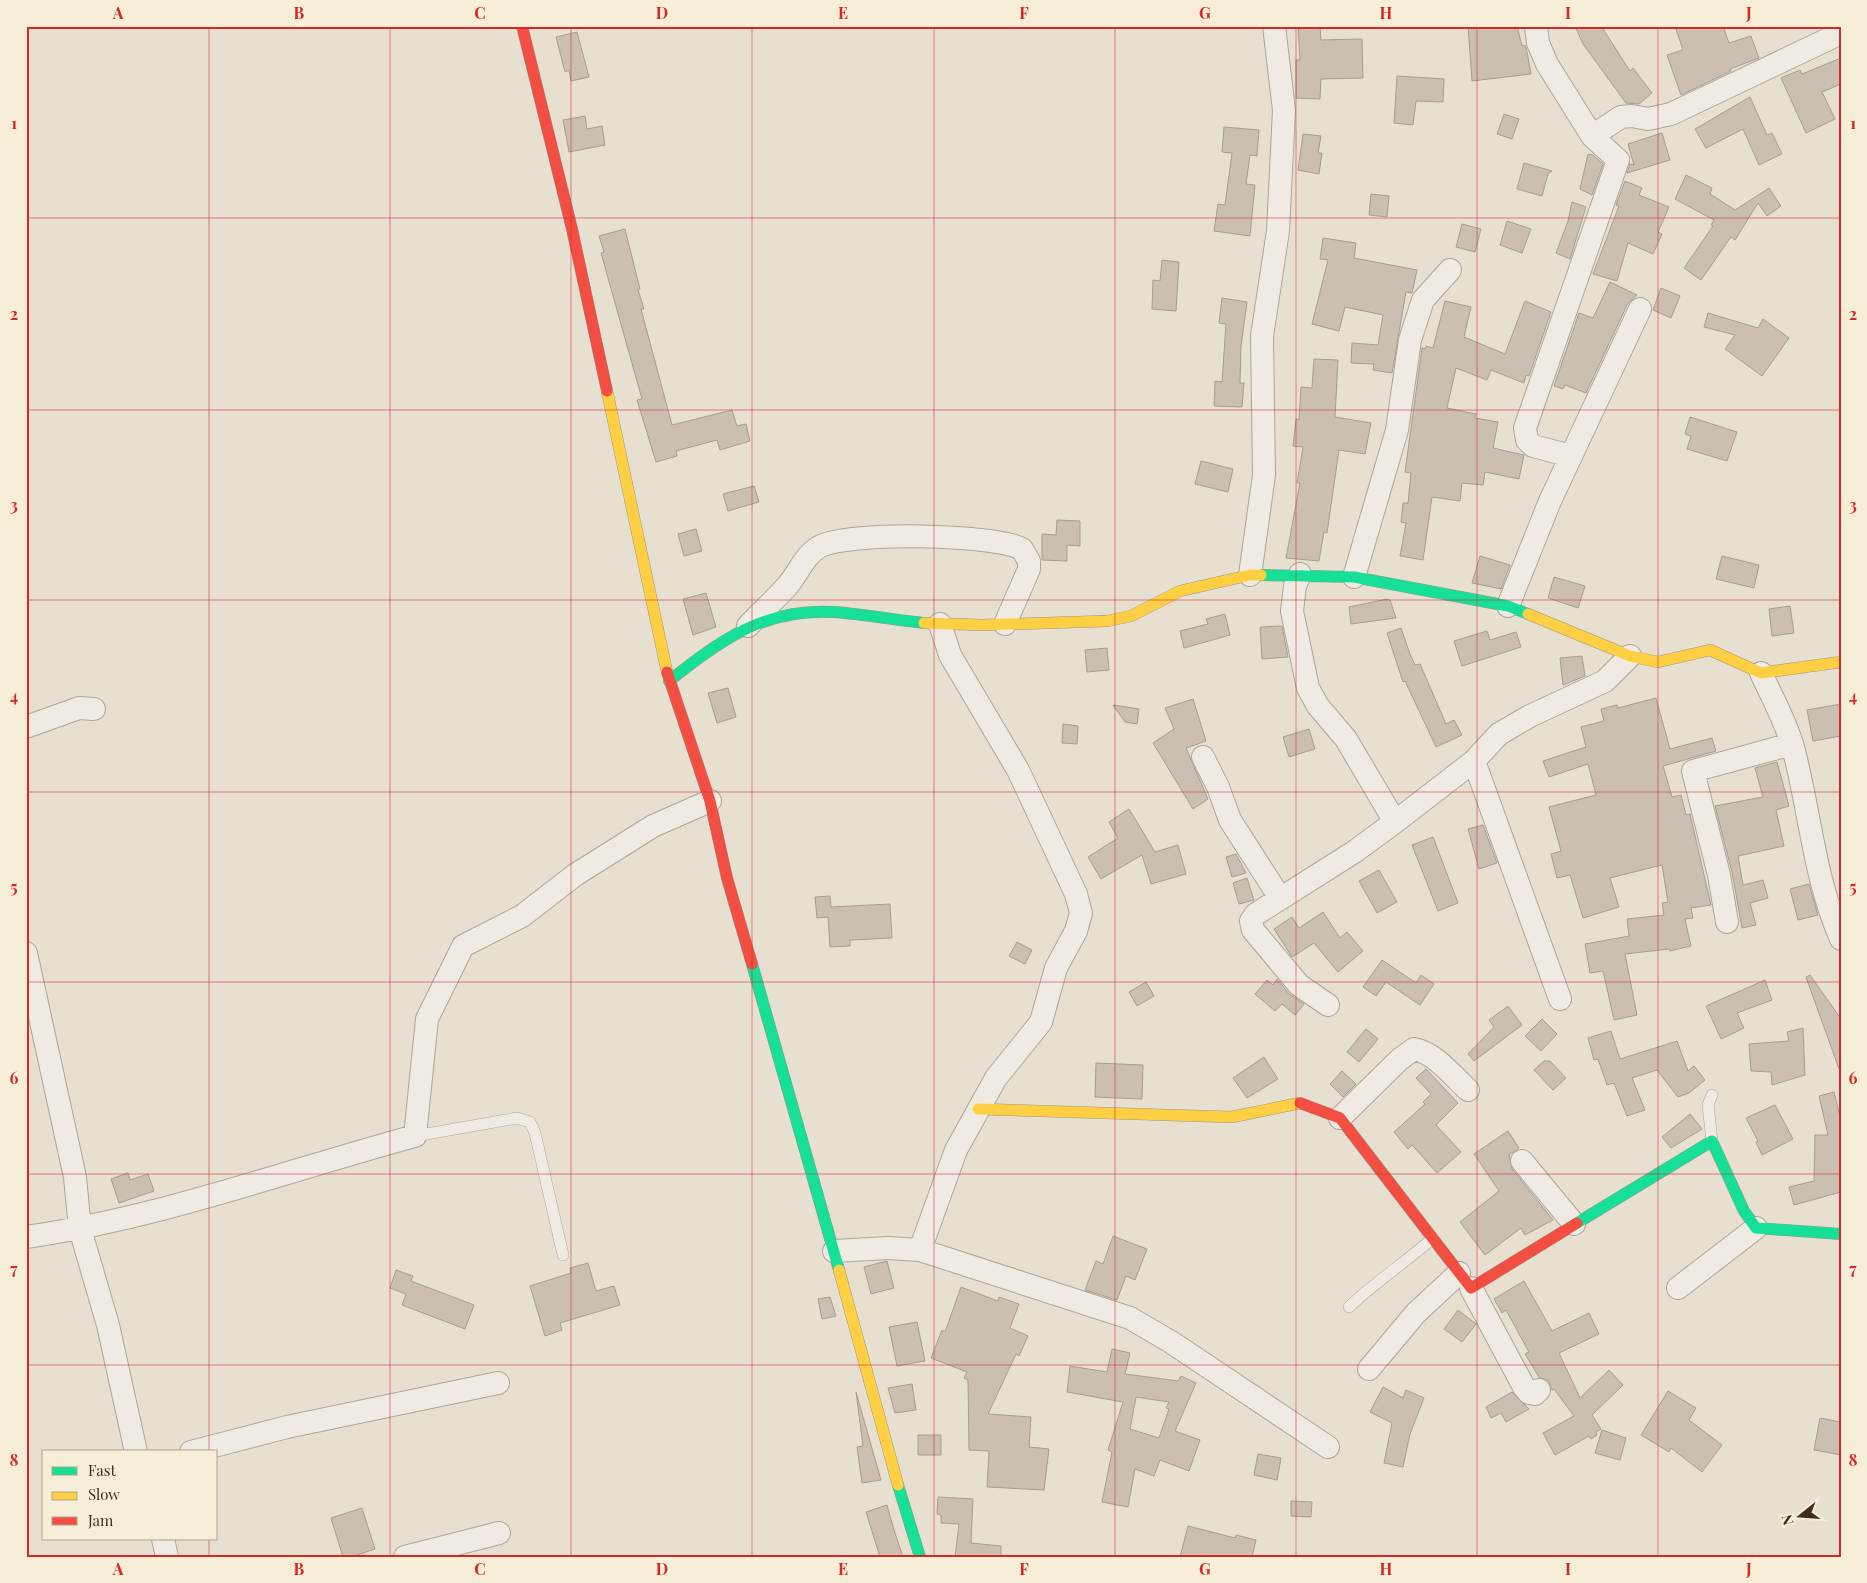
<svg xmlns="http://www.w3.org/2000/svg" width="1867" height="1583" viewBox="0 0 1867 1583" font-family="'Playfair Display',serif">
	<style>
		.building { fill: #cbbfb2; stroke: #a89c90; fill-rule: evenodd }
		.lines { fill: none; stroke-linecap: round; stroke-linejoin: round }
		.lane-casing { stroke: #ada599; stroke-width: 12 }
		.street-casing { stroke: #ada599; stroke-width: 24 }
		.fast-casing { stroke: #9c958a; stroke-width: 12 }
		.slow-casing { stroke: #9c958a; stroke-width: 12 }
		.jam-casing { stroke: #9c958a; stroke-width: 12 }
		.lane { stroke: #efebe3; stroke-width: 11 }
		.street { stroke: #efebe3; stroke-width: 22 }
		.fast { stroke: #16e098; stroke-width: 11 }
		.slow { stroke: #ffcf43; stroke-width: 11 }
		.jam { stroke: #f24e42; stroke-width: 11 }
		.grid { fill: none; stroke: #d62828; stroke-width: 1; stroke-opacity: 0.55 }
		.neatline { fill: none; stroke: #d62828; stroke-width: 2 }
		.grid-label { font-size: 16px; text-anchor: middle; font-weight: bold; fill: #d62828 }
	</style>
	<rect width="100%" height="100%" fill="#e7e0d1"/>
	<path class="building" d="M 1298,26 L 1320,26 L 1321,40 L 1362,39 L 1363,78 L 1321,79 L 1320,99 L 1296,98 L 1296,60 L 1300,60 Z
		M 1468,26 L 1517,26 L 1522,46 L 1525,45 L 1527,52 L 1531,74 L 1472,81 Z
		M 1575,26 L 1601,26 L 1630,71 L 1633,68 L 1652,93 L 1639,104 L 1626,103 L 1583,44 Z
		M 1675,26 L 1723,26 L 1729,43 L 1751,36 L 1759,58 L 1730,69 L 1731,71 L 1681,95 L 1667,55 L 1683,50 Z
		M 577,32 L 589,77 L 571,81 L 569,70 L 565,72 L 556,37 Z
		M 1841,58 L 1841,84 L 1822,92 L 1835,119 L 1806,133 L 1781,78 L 1800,70 L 1802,74 Z
		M 1397,76 L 1444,79 L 1443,102 L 1416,101 L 1413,125 L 1394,123 Z
		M 1750,97 L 1767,135 L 1772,133 L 1782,154 L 1759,165 L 1743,129 L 1706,148 L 1695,129 Z
		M 1504,114 L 1519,119 L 1512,139 L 1497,134 Z
		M 585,116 L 587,129 L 602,126 L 605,145 L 569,152 L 563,120 Z
		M 1224,127 L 1259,130 L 1257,156 L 1250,155 L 1246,184 L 1255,185 L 1250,236 L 1214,231 L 1218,204 L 1225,205 L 1232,153 L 1222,152 Z
		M 1662,133 L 1670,160 L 1627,173 L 1630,164 L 1634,165 L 1628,144 Z
		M 1303,134 L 1321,136 L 1318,153 L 1322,153 L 1319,174 L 1298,170 Z
		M 1588,154 L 1593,155 L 1603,164 L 1592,195 L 1580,189 Z
		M 1524,163 L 1552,171 L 1548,174 L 1542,196 L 1517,189 Z
		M 1686,175 L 1712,188 L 1710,194 L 1735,210 L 1769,188 L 1781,206 L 1767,216 L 1758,203 L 1735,240 L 1731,237 L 1701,280 L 1684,268 L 1713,226 L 1711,225 L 1714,220 L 1675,199 Z
		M 1625,181 L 1642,188 L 1639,195 L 1669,207 L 1658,232 L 1662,234 L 1653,254 L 1628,243 L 1617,281 L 1593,274 L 1619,206 L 1616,205 Z
		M 1371,194 L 1389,196 L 1387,217 L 1369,215 Z
		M 1572,202 L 1586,207 L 1570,259 L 1556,253 L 1568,221 Z
		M 1507,221 L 1531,229 L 1522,253 L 1500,245 Z
		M 1462,224 L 1481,229 L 1475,252 L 1456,247 Z
		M 625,229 L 640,289 L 638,290 L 644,309 L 641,309 L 672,425 L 732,410 L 737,426 L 746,424 L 750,441 L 720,450 L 717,440 L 676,451 L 677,456 L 656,462 L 637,400 L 642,399 L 601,253 L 604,252 L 599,236 Z
		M 1323,238 L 1356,243 L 1354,258 L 1417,270 L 1412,293 L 1406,292 L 1392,373 L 1373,370 L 1374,364 L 1351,363 L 1352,343 L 1378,345 L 1383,315 L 1345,307 L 1339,331 L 1312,324 L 1328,260 L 1320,259 Z
		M 1162,260 L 1179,262 L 1176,311 L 1152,309 L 1153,280 L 1160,281 Z
		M 1610,282 L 1637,295 L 1628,303 L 1586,393 L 1565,385 L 1563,389 L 1554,386 L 1579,313 L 1593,318 Z
		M 1661,288 L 1680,296 L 1671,318 L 1653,310 Z
		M 1222,298 L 1247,302 L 1241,346 L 1240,383 L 1244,383 L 1242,407 L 1214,406 L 1215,381 L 1222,382 L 1226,324 L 1219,323 Z
		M 1445,301 L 1471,307 L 1464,337 L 1505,354 L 1525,301 L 1551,312 L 1529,376 L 1526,375 L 1524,383 L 1491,370 L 1487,380 L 1456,368 L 1447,408 L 1476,414 L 1475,418 L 1498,422 L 1493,448 L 1524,455 L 1519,479 L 1485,472 L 1483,485 L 1462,483 L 1460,501 L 1432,497 L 1423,560 L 1400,556 L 1406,523 L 1401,522 L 1403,503 L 1408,503 L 1411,473 L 1405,472 L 1422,348 L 1425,349 L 1426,346 L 1433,348 Z
		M 1708,313 L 1758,328 L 1763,319 L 1789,338 L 1762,376 L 1725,349 L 1735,335 L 1704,327 Z
		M 1314,359 L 1338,360 L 1335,417 L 1371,423 L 1365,454 L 1339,450 L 1327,533 L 1324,532 L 1319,561 L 1286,558 L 1300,483 L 1297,483 L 1303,447 L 1293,446 L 1296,419 L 1299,420 L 1301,387 L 1312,388 Z
		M 1690,417 L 1737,432 L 1727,461 L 1687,449 L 1691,436 L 1685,434 Z
		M 1201,461 L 1233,469 L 1228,492 L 1195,484 Z
		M 754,486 L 759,502 L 728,511 L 723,494 Z
		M 1057,520 L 1080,521 L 1080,546 L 1067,545 L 1067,561 L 1042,560 L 1042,534 L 1056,535 Z
		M 696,529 L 702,551 L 684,556 L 678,534 Z
		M 1480,556 L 1510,565 L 1501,589 L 1472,583 Z
		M 1722,556 L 1759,565 L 1754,588 L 1716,579 Z
		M 1554,577 L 1585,586 L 1578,608 L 1548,598 Z
		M 706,593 L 716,627 L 693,635 L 683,599 Z
		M 1387,599 L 1390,600 L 1396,618 L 1351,624 L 1349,607 Z
		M 1790,606 L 1794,633 L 1772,636 L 1769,609 Z
		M 1225,614 L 1230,635 L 1184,648 L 1180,631 L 1208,624 L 1206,619 Z
		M 1282,626 L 1288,657 L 1262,659 L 1260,627 Z
		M 1401,628 L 1410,654 L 1415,665 L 1420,664 L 1446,724 L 1454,720 L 1462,735 L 1436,747 L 1405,681 L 1403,682 L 1387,633 Z
		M 1487,631 L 1490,640 L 1516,632 L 1521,647 L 1462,666 L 1454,641 Z
		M 1107,648 L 1109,670 L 1087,672 L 1085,650 Z
		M 1582,656 L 1585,676 L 1563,685 L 1560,658 Z
		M 728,688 L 736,717 L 717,723 L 708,693 Z
		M 1656,698 L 1670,749 L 1712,738 L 1716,751 L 1663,766 L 1672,797 L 1681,795 L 1686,815 L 1690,814 L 1711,905 L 1691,908 L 1693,918 L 1685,919 L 1691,946 L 1670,951 L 1669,949 L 1625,954 L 1637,1015 L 1614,1020 L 1603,971 L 1590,973 L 1585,944 L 1629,936 L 1627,919 L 1664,915 L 1662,903 L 1668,902 L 1662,865 L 1610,878 L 1619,907 L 1583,918 L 1570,875 L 1557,878 L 1551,854 L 1561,851 L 1549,807 L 1596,795 L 1588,764 L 1549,777 L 1543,761 L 1586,747 L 1581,727 L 1604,721 L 1601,709 L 1617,705 L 1618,708 Z
		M 1193,699 L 1206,741 L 1186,748 L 1208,799 L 1193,809 L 1153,743 L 1174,729 L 1165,708 Z
		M 1841,704 L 1841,736 L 1813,741 L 1807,710 Z
		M 1113,705 L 1139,709 L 1137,724 L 1125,722 Z
		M 1063,724 L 1078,726 L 1077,744 L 1062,743 Z
		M 1309,729 L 1315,749 L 1289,757 L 1283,737 Z
		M 1777,762 L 1789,806 L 1776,810 L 1784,846 L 1738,856 L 1743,885 L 1763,880 L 1768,898 L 1750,903 L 1756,925 L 1742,928 L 1732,872 L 1715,806 L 1763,797 L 1755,768 Z
		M 1129,809 L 1155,852 L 1178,845 L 1186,874 L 1151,884 L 1142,855 L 1101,879 L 1088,857 L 1118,838 L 1109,822 Z
		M 1483,825 L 1497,863 L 1479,869 L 1468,829 Z
		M 1433,837 L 1458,903 L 1438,911 L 1412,845 Z
		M 1236,854 L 1246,873 L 1232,877 L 1226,857 Z
		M 1379,870 L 1397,902 L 1377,913 L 1359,881 Z
		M 1247,878 L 1254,900 L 1239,904 L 1233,883 Z
		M 1809,884 L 1818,915 L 1798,920 L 1790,889 Z
		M 830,896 L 831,907 L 890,904 L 892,938 L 850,940 L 850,946 L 830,947 L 828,917 L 817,918 L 815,897 Z
		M 1323,912 L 1340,938 L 1347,932 L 1363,951 L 1338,972 L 1314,943 L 1292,957 L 1274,929 L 1292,917 L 1299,928 Z
		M 1017,942 L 1032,950 L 1025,964 L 1009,956 Z
		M 1382,960 L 1416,983 L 1421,975 L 1434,984 L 1420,1005 L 1386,982 L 1376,996 L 1363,987 Z
		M 1810,975 L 1841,1019 L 1841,1069 L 1839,1069 L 1806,977 Z
		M 1277,979 L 1289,994 L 1304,1004 L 1295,1015 L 1282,1004 L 1275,1011 L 1255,994 L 1267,980 L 1273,985 Z
		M 1765,980 L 1772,1000 L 1737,1013 L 1744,1028 L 1721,1039 L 1706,1006 Z
		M 1146,982 L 1154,996 L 1137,1006 L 1129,992 Z
		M 1508,1006 L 1522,1025 L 1474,1061 L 1468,1054 L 1494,1027 L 1489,1020 Z
		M 1542,1019 L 1557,1034 L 1541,1051 L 1525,1036 Z
		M 1803,1028 L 1805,1075 L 1772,1085 L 1771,1072 L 1751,1071 L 1749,1044 L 1789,1041 L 1787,1032 Z
		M 1366,1029 L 1378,1039 L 1359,1062 L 1347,1052 Z
		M 1611,1031 L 1620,1059 L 1677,1041 L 1688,1071 L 1694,1066 L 1705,1080 L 1689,1093 L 1678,1097 L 1657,1070 L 1632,1078 L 1645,1110 L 1627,1116 L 1614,1083 L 1607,1085 L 1598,1059 L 1594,1060 L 1588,1038 Z
		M 1264,1057 L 1278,1079 L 1247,1098 L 1233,1078 Z
		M 1544,1061 L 1550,1061 L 1566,1078 L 1553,1090 L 1534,1070 Z
		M 1096,1063 L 1143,1065 L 1142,1099 L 1095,1097 Z
		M 1426,1069 L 1458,1103 L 1436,1125 L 1461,1152 L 1437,1173 L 1412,1145 L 1408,1149 L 1394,1132 L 1425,1104 L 1423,1102 L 1431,1094 L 1416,1078 Z
		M 1342,1071 L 1356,1084 L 1343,1097 L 1330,1084 Z
		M 1834,1092 L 1841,1121 L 1841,1192 L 1794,1205 L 1789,1187 L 1814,1181 L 1815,1135 L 1828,1135 L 1819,1096 Z
		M 1775,1105 L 1793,1139 L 1762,1155 L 1756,1142 L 1758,1141 L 1746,1118 Z
		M 1690,1114 L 1702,1129 L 1671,1148 L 1662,1137 Z
		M 1508,1131 L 1519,1148 L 1509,1155 L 1512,1169 L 1553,1220 L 1525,1235 L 1521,1228 L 1485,1255 L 1460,1222 L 1499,1191 L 1474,1154 Z
		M 128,1173 L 130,1180 L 148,1174 L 154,1191 L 119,1203 L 111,1179 Z
		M 1113,1236 L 1147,1249 L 1135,1280 L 1126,1276 L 1117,1300 L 1085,1290 L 1096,1261 L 1103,1264 Z
		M 887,1261 L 894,1288 L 871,1294 L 864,1267 Z
		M 588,1263 L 596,1291 L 614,1286 L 620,1305 L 560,1323 L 562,1330 L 545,1336 L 530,1286 L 571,1273 L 570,1268 Z
		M 396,1270 L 413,1276 L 411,1281 L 474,1305 L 465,1329 L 402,1305 L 406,1294 L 390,1288 Z
		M 1524,1281 L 1552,1331 L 1589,1313 L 1599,1334 L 1559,1353 L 1580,1398 L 1609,1370 L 1623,1385 L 1592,1415 L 1601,1429 L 1596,1432 L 1597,1435 L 1591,1439 L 1589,1436 L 1555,1455 L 1543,1433 L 1574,1416 L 1554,1389 L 1552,1390 L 1549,1381 L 1539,1377 L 1525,1354 L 1529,1352 L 1506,1310 L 1502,1313 L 1494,1299 Z
		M 961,1287 L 998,1301 L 999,1297 L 1019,1304 L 1010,1328 L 1028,1336 L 1019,1356 L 1016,1354 L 988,1414 L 1031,1417 L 1029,1447 L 1049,1449 L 1044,1490 L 987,1487 L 989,1451 L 969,1450 L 968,1380 L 964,1378 L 967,1372 L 931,1358 L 942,1330 L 945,1332 Z
		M 830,1297 L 836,1316 L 822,1319 L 818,1299 Z
		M 1458,1310 L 1476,1324 L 1462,1342 L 1444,1329 Z
		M 917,1322 L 925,1361 L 897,1366 L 889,1327 Z
		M 1112,1349 L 1130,1353 L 1125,1374 L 1178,1381 L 1181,1376 L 1196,1383 L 1175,1431 L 1200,1440 L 1189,1471 L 1160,1460 L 1154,1476 L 1135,1469 L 1128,1507 L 1102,1502 L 1112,1452 L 1108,1450 L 1123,1402 L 1067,1392 L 1070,1366 L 1107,1372 ZM 1136,1397 L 1169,1402 L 1166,1408 L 1169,1409 L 1159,1438 L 1130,1429 Z
		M 912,1384 L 916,1410 L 895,1413 L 888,1388 Z
		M 1383,1387 L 1403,1398 L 1406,1390 L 1424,1398 L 1410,1434 L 1403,1467 L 1384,1463 L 1392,1423 L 1370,1412 Z
		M 1668,1391 L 1696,1408 L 1689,1420 L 1722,1445 L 1702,1472 L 1671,1448 L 1669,1452 L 1641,1435 Z
		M 856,1392 L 881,1480 L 862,1483 L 857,1447 L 863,1446 Z
		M 1512,1392 L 1529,1409 L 1506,1422 L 1501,1413 L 1491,1418 L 1486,1407 Z
		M 1820,1418 L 1841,1422 L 1841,1455 L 1814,1450 Z
		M 1602,1430 L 1626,1438 L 1620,1460 L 1595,1453 Z
		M 918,1435 L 941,1435 L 941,1455 L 918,1455 Z
		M 1258,1454 L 1281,1458 L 1277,1480 L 1254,1475 Z
		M 938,1497 L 973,1499 L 971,1543 L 1001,1546 L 1001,1557 L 955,1557 L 959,1524 L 941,1523 L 941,1515 L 937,1514 Z
		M 1291,1501 L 1312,1502 L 1311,1517 L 1291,1516 Z
		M 887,1505 L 894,1530 L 903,1557 L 880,1557 L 866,1512 Z
		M 362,1508 L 375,1549 L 351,1557 L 343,1557 L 331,1518 Z
		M 1188,1526 L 1235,1538 L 1236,1535 L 1256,1540 L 1252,1557 L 1180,1557 Z"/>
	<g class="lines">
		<g class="lane-casing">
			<path id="lane" d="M 1712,1095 L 1708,1105 L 1712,1141
				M 415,1136 L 517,1118 L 530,1122 L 535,1133 L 563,1255
				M 1349,1307 C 1375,1282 1406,1262 1433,1238"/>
		</g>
		<g class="street-casing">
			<path id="street" d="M 1536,26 L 1538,43 L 1547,64 L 1592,136 L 1618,160 L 1525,428 L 1527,440 L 1533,446 L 1571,456
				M 1592,136 L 1621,117 L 1632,116 L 1648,119 L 1671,114 L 1841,33
				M 1300,574 L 1295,586 L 1292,611 L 1308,688 L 1318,706 L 1346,739 L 1395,822
				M 1250,575 L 1264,475 L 1262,336 L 1278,231 L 1284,110 L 1274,26
				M 1354,577 L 1397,430 L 1410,340 L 1423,300 L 1450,270
				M 1508,606 L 1550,501 L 1640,309
				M 748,626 C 761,612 776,599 788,585 C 799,572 804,556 819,547 C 846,531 995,534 1022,549 L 1029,561 L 1029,569 L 1005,624
				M 1761,673 C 1772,697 1786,722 1793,747 C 1810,811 1814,878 1841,939
				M 26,727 L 79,708 L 94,709
				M 1203,757 L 1218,787 L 1230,820 L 1280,898
				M 1474,761 L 1560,999
				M 1727,922 L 1719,875 L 1693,771 L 1792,744
				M 26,953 L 75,1177 L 80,1229 L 108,1325 L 136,1452
				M 1328,1005 L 1299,985 L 1258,936 L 1253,930 L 1251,921 L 1256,914 L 1354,852 L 1395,822 L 1474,761 L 1499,734 L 1530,716 L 1605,681 L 1630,656
				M 1340,1118 L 1400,1059 L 1414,1049 C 1435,1053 1452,1075 1468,1090
				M 1522,1161 L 1574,1224
				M 26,1237 C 159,1218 286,1171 415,1136 L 427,1019 L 463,946 L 522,916 L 575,875 L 653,826 L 710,801
				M 920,1250 L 956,1150 L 996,1078 L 1041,1022 L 1056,968 L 1076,931 L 1081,913 L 1076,894 L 1018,770 L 950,655 L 940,624
				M 834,1251 L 888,1248 L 920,1250 L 1130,1318 L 1171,1342 L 1328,1447
				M 1471,1288 L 1524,1387 L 1529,1393 L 1535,1394 L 1539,1390
				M 1678,1288 L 1756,1228
				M 1369,1369 L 1416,1313 L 1459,1273
				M 191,1452 L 287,1427 L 498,1383
				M 163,1539 L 167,1557
				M 405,1557 L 499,1533"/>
		</g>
		<g class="fast-casing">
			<path id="fast" d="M 1261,575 L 1354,577 L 1508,606 L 1528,614
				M 669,681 C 721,640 764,608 833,612 C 864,614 894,620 924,623
				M 752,964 L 839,1270
				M 1577,1223 L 1712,1141 L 1744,1211 L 1756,1228 L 1841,1234
				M 898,1485 L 920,1557"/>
		</g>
		<g class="slow-casing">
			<path id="slow" d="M 607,391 L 667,672
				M 1528,614 L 1630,656 L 1658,662 L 1710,650 L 1761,673 L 1841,662
				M 924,623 L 982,625 L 1107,621 L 1131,616 L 1180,591 L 1250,575 L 1261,575
				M 978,1109 L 1232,1117 L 1300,1103
				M 839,1270 L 898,1485"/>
		</g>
		<g class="jam-casing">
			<path id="jam" d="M 522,26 L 572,229 L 607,391
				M 667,672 L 710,801 L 727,878 L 752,964
				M 1300,1103 L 1340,1118 L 1471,1288 L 1577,1223"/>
		</g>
		<use href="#lane" class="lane"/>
		<use href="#street" class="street"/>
		<use href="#fast" class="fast"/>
		<use href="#slow" class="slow"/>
		<use href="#jam" class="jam"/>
	</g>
	<path class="grid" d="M 209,26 L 209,1452M 390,26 L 390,1557M 571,26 L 571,1557M 752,26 L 752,1557M 934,26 L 934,1557M 1115,26 L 1115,1557M 1296,26 L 1296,1557M 1477,26 L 1477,1557M 1658,26 L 1658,1557M 26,218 L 1841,218M 26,410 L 1841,410M 26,600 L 1841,600M 26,792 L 1841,792M 26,982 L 1841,982M 26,1174 L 1841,1174M 26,1365 L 1841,1365M 209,1539 L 209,1557"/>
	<rect width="1867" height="1583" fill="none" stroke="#f7eed8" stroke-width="55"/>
	<rect x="42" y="1450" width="175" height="90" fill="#f7eed8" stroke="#ada18e"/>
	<rect x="52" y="1467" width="25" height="8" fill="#16e098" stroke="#ada18e"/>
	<text x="88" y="1476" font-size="15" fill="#3d2e20">Fast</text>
	<rect x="52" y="1492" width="25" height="8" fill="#ffcf43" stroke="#ada18e"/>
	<text x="88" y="1500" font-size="15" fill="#3d2e20">Slow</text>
	<rect x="52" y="1517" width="25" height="8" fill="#f24e42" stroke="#ada18e"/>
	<text x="88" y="1526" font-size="15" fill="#3d2e20">Jam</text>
	<g transform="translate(1800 1516) rotate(253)" stroke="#f7eed8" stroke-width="4" paint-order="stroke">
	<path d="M0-4L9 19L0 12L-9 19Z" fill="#3d2e20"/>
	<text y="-8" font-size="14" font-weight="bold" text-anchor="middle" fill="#3d2e20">N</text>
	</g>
	<rect x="28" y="28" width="1812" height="1528" class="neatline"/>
	<g class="grid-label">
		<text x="118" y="19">A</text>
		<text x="299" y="19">B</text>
		<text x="480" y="19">C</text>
		<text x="662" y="19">D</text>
		<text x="843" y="19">E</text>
		<text x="1024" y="19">F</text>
		<text x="1205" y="19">G</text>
		<text x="1386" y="19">H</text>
		<text x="1568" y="19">I</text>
		<text x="1749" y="19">J</text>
		<text x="14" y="129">1</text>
		<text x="1853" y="129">1</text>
		<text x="14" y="320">2</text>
		<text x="1853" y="320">2</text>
		<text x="14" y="511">3</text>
		<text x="1853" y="511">3</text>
		<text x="14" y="702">4</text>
		<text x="1853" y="702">4</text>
		<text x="14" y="893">5</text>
		<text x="1853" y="893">5</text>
		<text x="14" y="1084">6</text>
		<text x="1853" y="1084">6</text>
		<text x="14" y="1275">7</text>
		<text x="1853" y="1275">7</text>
		<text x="14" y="1466">8</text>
		<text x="1853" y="1466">8</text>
		<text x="118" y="1575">A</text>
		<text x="299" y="1575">B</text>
		<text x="480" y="1575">C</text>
		<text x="662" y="1575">D</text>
		<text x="843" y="1575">E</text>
		<text x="1024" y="1575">F</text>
		<text x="1205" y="1575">G</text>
		<text x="1386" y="1575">H</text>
		<text x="1568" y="1575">I</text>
		<text x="1749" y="1575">J</text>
	</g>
</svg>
